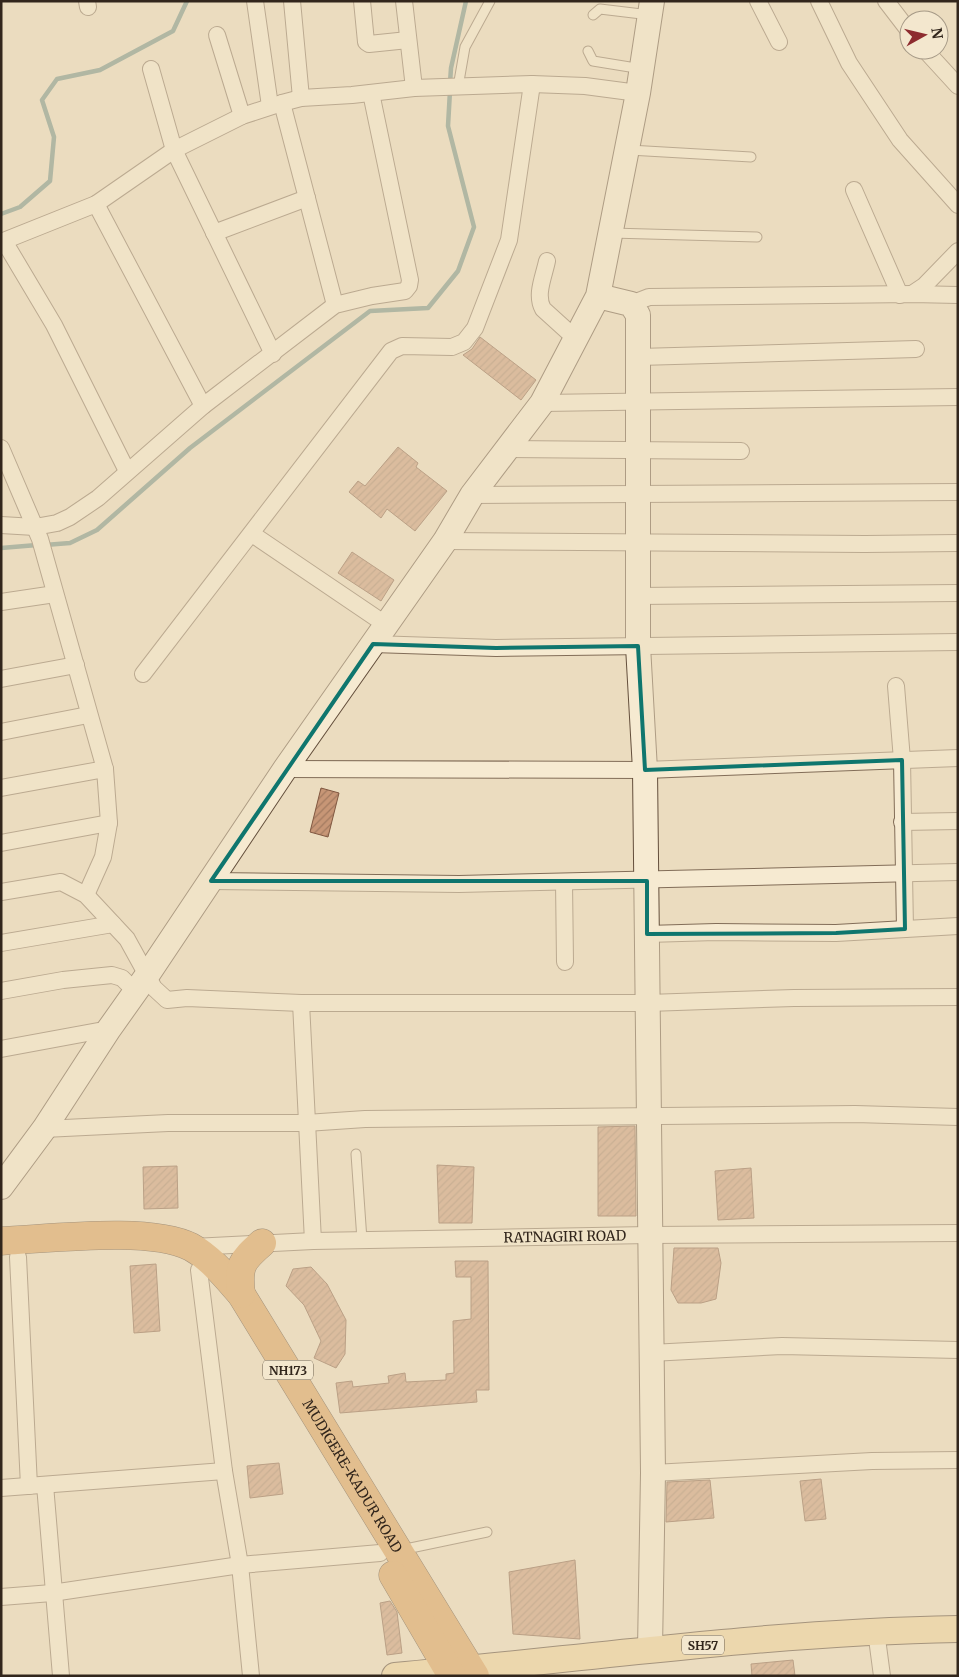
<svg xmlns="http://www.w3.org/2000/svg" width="959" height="1677" viewBox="0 0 959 1677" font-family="Merriweather,serif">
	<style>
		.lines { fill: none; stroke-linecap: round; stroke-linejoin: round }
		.stream { stroke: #6a8981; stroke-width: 4.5 }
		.building { fill: url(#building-hatch); stroke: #805740 }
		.lane-casing { stroke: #826d58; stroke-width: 11 }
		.street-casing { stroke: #826d58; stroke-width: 18 }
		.secondary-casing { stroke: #644f3c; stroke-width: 26 }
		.primary-casing { stroke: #503c2d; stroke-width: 28 }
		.highway-casing { stroke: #503c2d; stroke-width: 29 }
		.lane { stroke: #f6ead1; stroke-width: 9 }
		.street { stroke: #f6ead1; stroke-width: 16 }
		.secondary { stroke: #f6ead1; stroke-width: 24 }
		.primary { stroke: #edd097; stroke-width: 26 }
		.highway { stroke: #d79952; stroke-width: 28 }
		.marked { fill: none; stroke: #0f766e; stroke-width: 4; stroke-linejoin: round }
		.labels { text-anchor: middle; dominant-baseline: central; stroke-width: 4.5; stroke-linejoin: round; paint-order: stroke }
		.shield { fill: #f3e7ce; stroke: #6c6051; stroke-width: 1 }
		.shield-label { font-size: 12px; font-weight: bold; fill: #32261c }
		.street-label { font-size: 14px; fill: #32261c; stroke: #f3e7ce }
	</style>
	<defs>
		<pattern id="building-hatch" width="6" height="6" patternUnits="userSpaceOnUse" patternTransform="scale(1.25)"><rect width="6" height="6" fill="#c79676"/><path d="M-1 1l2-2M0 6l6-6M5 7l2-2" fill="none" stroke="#a27a60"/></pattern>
	</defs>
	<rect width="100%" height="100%" fill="#ebdcbf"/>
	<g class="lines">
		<path class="stream" d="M 450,83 L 451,68 L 466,1
			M 1,214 L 20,207 L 50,181 L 54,137 L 42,100 L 57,79 L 100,70 L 173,31 L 187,1
			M 45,545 L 70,543 L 97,530 L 190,448 L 370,311 L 428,308 L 458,271 L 474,227 L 448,126 L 450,91
			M 1,548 L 37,545"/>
	</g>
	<path class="building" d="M 480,337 L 536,380 L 521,400 L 463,355 L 472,349 Z
		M 398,447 L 418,463 L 416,467 L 447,491 L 415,531 L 387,509 L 381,518 L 349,492 L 358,481 L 365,486 Z
		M 352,552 L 394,580 L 381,601 L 338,573 Z
		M 321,788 L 339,793 L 328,837 L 310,832 Z
		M 635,1126 L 636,1216 L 598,1216 L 598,1127 Z
		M 437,1165 L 474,1167 L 472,1223 L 439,1223 Z
		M 177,1166 L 178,1208 L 144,1209 L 143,1167 Z
		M 751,1168 L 754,1218 L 718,1220 L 715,1171 Z
		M 674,1248 L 718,1248 L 721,1263 L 716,1299 L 701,1303 L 678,1303 L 671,1290 Z
		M 455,1261 L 488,1261 L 489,1390 L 476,1390 L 477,1402 L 340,1413 L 336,1383 L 352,1381 L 353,1387 L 389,1383 L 388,1376 L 405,1373 L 406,1382 L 446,1380 L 446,1374 L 454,1373 L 453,1321 L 471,1319 L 471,1277 L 456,1277 Z
		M 156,1264 L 160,1331 L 134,1333 L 130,1266 Z
		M 311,1267 L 327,1284 L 346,1320 L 345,1354 L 336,1368 L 314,1358 L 321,1341 L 304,1305 L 286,1286 L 293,1269 Z
		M 279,1463 L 283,1494 L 250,1498 L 247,1466 Z
		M 821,1479 L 826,1519 L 805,1521 L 800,1481 Z
		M 710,1480 L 714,1518 L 666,1522 L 667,1482 Z
		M 575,1560 L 580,1639 L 513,1634 L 509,1572 Z
		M 390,1601 L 397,1612 L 402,1653 L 387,1655 L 380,1603 Z
		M 793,1660 L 795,1676 L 752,1676 L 751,1664 Z"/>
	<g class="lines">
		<g class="lane-casing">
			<path id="lane" d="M 593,15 L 600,9 L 650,15
				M 588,51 L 593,61 L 642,69
				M 458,87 L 465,47 L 490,1
				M 629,150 L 751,157
				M 611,233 L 757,237
				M 356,1154 L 362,1240
				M 401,1550 L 487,1532"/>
		</g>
		<g class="street-casing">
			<g id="street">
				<path d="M 87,1 L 88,7"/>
				<path d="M 255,1 L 270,106"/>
				<path d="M 292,1 L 301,98"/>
				<path d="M 362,1 L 366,42 L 369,44 L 408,40"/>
				<path d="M 404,1 L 414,88"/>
				<path d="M 758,1 L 779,42"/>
				<path d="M 819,1 L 849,63 L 900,140 L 958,205"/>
				<path d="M 886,1 L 909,31"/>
				<path d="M 217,35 L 242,116"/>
				<path d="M 925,50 L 958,86"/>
				<path d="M 151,69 L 174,150 L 273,354"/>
				<path d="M 854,190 L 900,295"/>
				<path d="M 96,204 L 203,406"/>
				<path d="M 214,233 L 307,198"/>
				<path d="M 4,241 L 54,325 L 127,471"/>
				<path d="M 1,242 L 96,204 L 174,150 L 242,116 L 282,103"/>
				<path d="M 547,261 C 544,276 535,295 543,309 L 575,338"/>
				<path d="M 912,294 L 924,286 L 958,251"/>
				<path d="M 631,304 L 649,297 L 912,294 L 958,295"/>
				<path d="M 335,305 L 282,103 L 301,98 L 352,95 L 414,88 L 532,84 L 585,86 L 638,93"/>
				<path d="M 639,357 L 916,349"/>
				<path d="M 542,403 L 958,397"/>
				<path d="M 1,448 L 40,539 L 105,769 L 109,823 L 103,857 L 86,895"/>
				<path d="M 506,449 L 741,451"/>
				<path d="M 472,495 L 958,492"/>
				<path d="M 1,525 L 35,527 L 57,523 L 70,517 L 98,498 L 203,406 L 335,305 L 372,296 L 405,291 L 409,286 L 410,280 L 371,93"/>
				<path d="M 252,534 L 385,624"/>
				<path d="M 445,541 L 865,544 L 958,543"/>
				<path d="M 638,596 L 958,593"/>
				<path d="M 1,602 L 55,594"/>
				<path d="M 373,644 L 496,648 L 958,642"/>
				<path d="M 143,674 L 391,351 L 402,346 L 452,347 L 464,342 L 475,328 L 509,240 L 532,84"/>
				<path d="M 1,679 L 76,665"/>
				<path d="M 896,686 L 902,760 L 905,929"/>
				<path d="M 1,732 L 88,715"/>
				<path d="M 285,769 L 645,770 L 958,758"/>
				<path d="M 1,788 L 105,769"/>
				<path d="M 902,822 L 958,821"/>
				<path d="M 1,843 L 109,823"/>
				<path d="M 211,881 L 459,884 L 958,872"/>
				<path d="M 564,882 L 565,962"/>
				<path d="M 1,892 L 61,882 L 86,895 L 127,939 L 154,988 L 167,1000 L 187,998 L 301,1003 L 648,1003 L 794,998 L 958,997"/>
				<path d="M 647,934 L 716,932 L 836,933 L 958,926"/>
				<path d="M 1,943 L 113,924"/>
				<path d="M 1,991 L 63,980 L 112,975 L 122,978 L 135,991"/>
				<path d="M 301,1003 L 313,1241"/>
				<path d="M 1,1049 L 109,1029"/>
				<path d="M 44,1129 L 168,1123 L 306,1123 L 365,1119 L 855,1114 L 958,1117"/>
				<path id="s1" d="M 193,1247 L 313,1241 L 649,1235 L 958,1233"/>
				<path d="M 18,1257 L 29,1486"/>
				<path d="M 199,1270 L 224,1471 L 240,1565 L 251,1676"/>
				<path d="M 651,1353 L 782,1346 L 958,1350"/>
				<path d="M 653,1473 L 872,1461 L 958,1460"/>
				<path d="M 45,1485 L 61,1676"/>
				<path d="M 1,1488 L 224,1471"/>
				<path d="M 1,1597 L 52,1593 L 240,1565 L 380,1553"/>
				<path d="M 876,1631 L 882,1676"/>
			</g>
		</g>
		<g class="secondary-casing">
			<path id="secondary" d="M 598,296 L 631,304 L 638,315 L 638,646 L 645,770 L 653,1473 L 650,1649
				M 1,1187 L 44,1129 L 109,1029 L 148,974 L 285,769 L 445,541 L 472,495 L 542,403 L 598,296 L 638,93 L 652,1"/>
		</g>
		<g class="primary-casing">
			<path id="primary" d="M 395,1676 C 583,1659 770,1632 958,1629"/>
		</g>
		<g class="highway-casing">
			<g id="highway">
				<path id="s2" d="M 1,1241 C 49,1239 150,1226 191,1247 C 211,1258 226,1277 241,1294 L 475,1676"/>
				<path d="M 241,1294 C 238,1266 241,1261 262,1243"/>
				<path d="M 393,1575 L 452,1676"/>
			</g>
		</g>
		<use href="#lane" class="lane"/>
		<use href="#street" class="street"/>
		<use href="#secondary" class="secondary"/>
		<use href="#primary" class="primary"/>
		<use href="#highway" class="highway"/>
	</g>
	<path d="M0 0H959V1677H0ZM 373,644 L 496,648 L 638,646 L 645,770 L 902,760 L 905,929 L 836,933 L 647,934 L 647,881 L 211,881 Z" fill="#ebdcbf" fill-opacity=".55" fill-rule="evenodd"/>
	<path class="marked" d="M 373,644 L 496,648 L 638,646 L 645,770 L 902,760 L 905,929 L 836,933 L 647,934 L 647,881 L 211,881 Z"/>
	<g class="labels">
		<g class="shield">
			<rect x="263" y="1360.5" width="50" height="19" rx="4"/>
			<rect x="682" y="1635.5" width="42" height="19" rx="4"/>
		</g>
		<g class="shield-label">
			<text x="288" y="1370">NH173</text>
			<text x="703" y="1645">SH57</text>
		</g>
		<g class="street-label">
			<text stroke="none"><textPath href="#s1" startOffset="372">RATNAGIRI ROAD</textPath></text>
			<text stroke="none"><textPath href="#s2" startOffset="474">MUDIGERE-KADUR ROAD</textPath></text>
		</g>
	</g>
	<rect width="959" height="1677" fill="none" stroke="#32261c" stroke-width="5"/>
	<g transform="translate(924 35) rotate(82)"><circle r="24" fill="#f3e7ce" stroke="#a69a87"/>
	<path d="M0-4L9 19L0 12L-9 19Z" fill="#8d2c2f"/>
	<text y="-8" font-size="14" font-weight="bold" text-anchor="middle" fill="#32261c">N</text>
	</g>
</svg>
